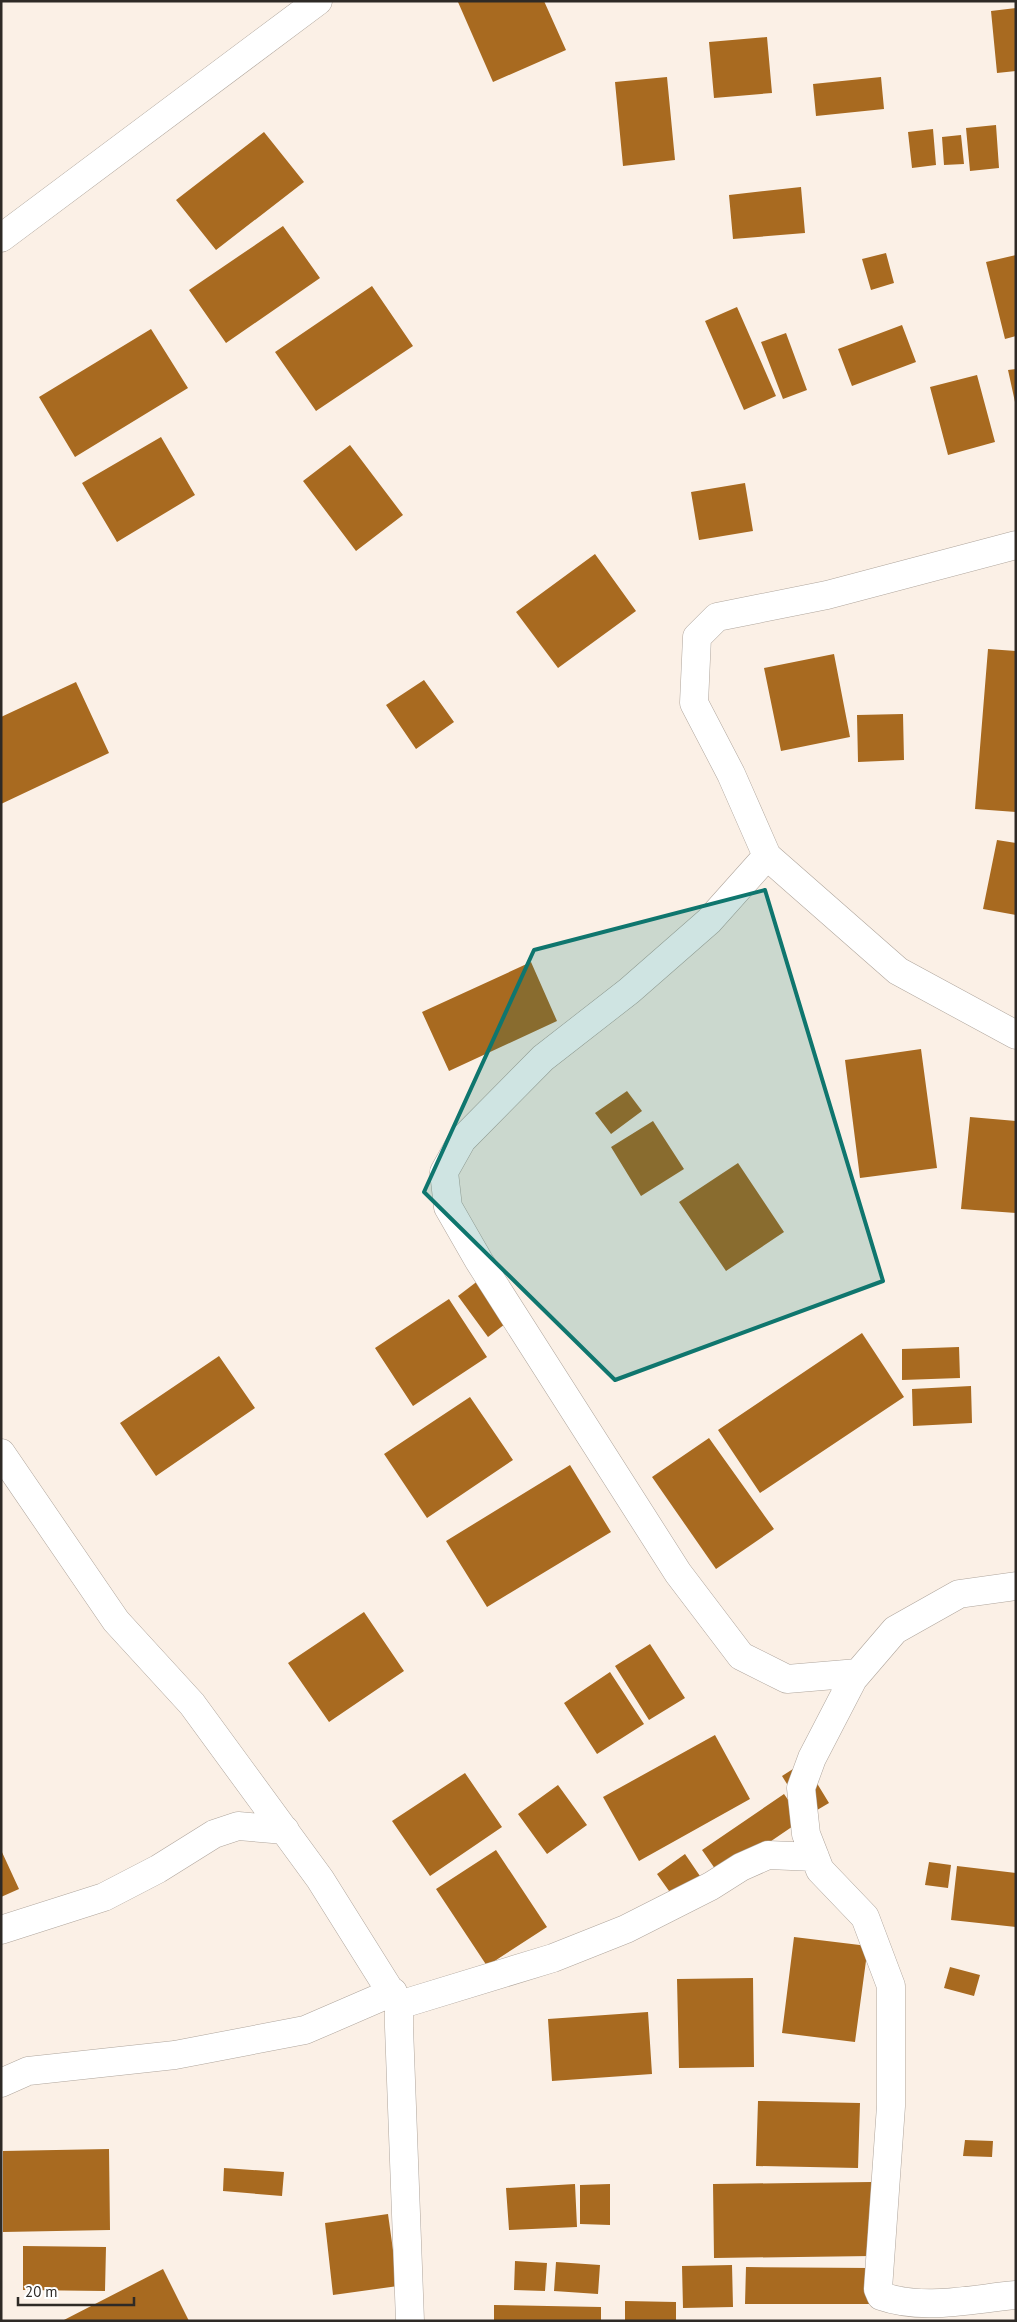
<svg xmlns="http://www.w3.org/2000/svg" width="1017" height="2322" viewBox="0 0 1017 2322" font-family="'PT Sans',sans-serif">
	<style>
		.building { fill: #a86a20 }
		.lines { fill: none; stroke-linecap: round; stroke-linejoin: round }
		.street-casing { stroke: #afa59c; stroke-width: 29 }
		.street { stroke: #fff; stroke-width: 28 }
		.marked { fill: #0f766e; fill-opacity: 0.2; stroke: #0f766e; stroke-width: 4; stroke-linejoin: round }
	</style>
	<rect width="100%" height="100%" fill="#fbf0e6"/>
	<path class="building" d="M 460,1 L 544,1 L 566,50 L 493,82 L 458,2 Z
		M 1016,8 L 1016,71 L 997,73 L 991,11 Z
		M 767,37 L 772,93 L 714,98 L 709,42 Z
		M 667,77 L 675,160 L 623,166 L 615,82 Z
		M 881,77 L 884,109 L 816,116 L 813,84 Z
		M 996,125 L 999,168 L 970,171 L 966,128 Z
		M 933,129 L 936,165 L 912,168 L 908,132 Z
		M 264,132 L 304,182 L 216,250 L 176,200 Z
		M 961,135 L 964,164 L 944,165 L 942,137 Z
		M 801,187 L 805,233 L 733,239 L 729,195 Z
		M 283,226 L 320,278 L 226,343 L 189,290 Z
		M 886,253 L 894,283 L 871,290 L 862,259 Z
		M 1016,255 L 1016,336 L 1005,339 L 986,262 Z
		M 372,286 L 413,346 L 316,411 L 275,352 Z
		M 737,307 L 776,396 L 744,410 L 705,321 Z
		M 902,325 L 916,362 L 852,386 L 838,349 Z
		M 151,329 L 188,388 L 75,457 L 39,397 Z
		M 786,333 L 807,390 L 783,399 L 761,342 Z
		M 1016,369 L 1016,402 L 1015,402 L 1008,370 Z
		M 977,375 L 995,442 L 948,455 L 930,387 Z
		M 161,437 L 195,495 L 117,542 L 82,483 Z
		M 350,445 L 403,515 L 356,551 L 303,481 Z
		M 745,483 L 753,531 L 699,540 L 691,492 Z
		M 595,554 L 636,611 L 558,668 L 516,612 Z
		M 988,649 L 1016,651 L 1016,812 L 975,809 Z
		M 834,654 L 850,737 L 781,751 L 764,668 Z
		M 424,680 L 454,722 L 416,749 L 386,705 Z
		M 76,682 L 109,753 L 1,804 L 1,717 Z
		M 903,714 L 904,760 L 858,762 L 857,715 Z
		M 997,840 L 1016,843 L 1016,915 L 983,909 Z
		M 531,962 L 557,1021 L 449,1071 L 422,1012 Z
		M 921,1049 L 937,1168 L 860,1178 L 845,1060 Z
		M 627,1091 L 642,1111 L 611,1134 L 595,1113 Z
		M 970,1117 L 1016,1121 L 1016,1213 L 961,1209 Z
		M 653,1121 L 684,1169 L 641,1196 L 611,1147 Z
		M 738,1163 L 784,1232 L 726,1271 L 679,1202 Z
		M 479,1280 L 509,1321 L 488,1337 L 458,1296 Z
		M 449,1299 L 487,1357 L 413,1406 L 375,1348 Z
		M 862,1333 L 904,1397 L 760,1493 L 718,1430 Z
		M 959,1347 L 960,1378 L 902,1380 L 902,1349 Z
		M 219,1356 L 255,1408 L 156,1476 L 120,1423 Z
		M 971,1386 L 972,1423 L 913,1426 L 912,1389 Z
		M 470,1397 L 513,1460 L 427,1518 L 384,1454 Z
		M 709,1438 L 774,1529 L 716,1569 L 652,1477 Z
		M 570,1465 L 611,1532 L 487,1607 L 446,1541 Z
		M 364,1612 L 404,1671 L 329,1722 L 288,1663 Z
		M 650,1644 L 685,1698 L 649,1720 L 615,1666 Z
		M 610,1672 L 644,1724 L 597,1754 L 564,1703 Z
		M 715,1735 L 750,1799 L 639,1861 L 603,1797 Z
		M 804,1762 L 829,1803 L 807,1816 L 782,1776 Z
		M 465,1773 L 502,1827 L 430,1876 L 392,1821 Z
		M 558,1785 L 587,1825 L 547,1854 L 518,1814 Z
		M 784,1794 L 802,1820 L 720,1876 L 702,1850 Z
		M 1,1850 L 19,1889 L 1,1897 Z
		M 496,1850 L 547,1927 L 487,1966 L 436,1889 Z
		M 685,1854 L 702,1879 L 674,1898 L 657,1874 Z
		M 929,1862 L 951,1865 L 948,1888 L 925,1885 Z
		M 957,1866 L 1016,1873 L 1016,1927 L 951,1920 Z
		M 794,1937 L 868,1946 L 855,2042 L 782,2033 Z
		M 950,1967 L 980,1975 L 974,1996 L 944,1988 Z
		M 753,1978 L 754,2067 L 679,2068 L 677,1979 Z
		M 648,2012 L 652,2074 L 552,2081 L 548,2019 Z
		M 758,2101 L 860,2103 L 858,2168 L 756,2166 Z
		M 965,2140 L 993,2141 L 992,2157 L 963,2156 Z
		M 109,2149 L 110,2230 L 3,2232 L 3,2151 Z
		M 224,2168 L 284,2172 L 282,2196 L 223,2191 Z
		M 871,2182 L 872,2256 L 714,2258 L 713,2184 Z
		M 575,2184 L 577,2227 L 509,2230 L 506,2188 Z
		M 610,2184 L 610,2225 L 580,2224 L 580,2185 Z
		M 388,2214 L 398,2286 L 333,2295 L 325,2223 Z
		M 23,2246 L 106,2247 L 105,2291 L 23,2290 Z
		M 515,2261 L 547,2263 L 545,2291 L 514,2290 Z
		M 556,2262 L 600,2265 L 598,2294 L 554,2291 Z
		M 732,2265 L 733,2307 L 683,2308 L 682,2266 Z
		M 746,2267 L 870,2268 L 870,2304 L 745,2304 Z
		M 163,2269 L 189,2321 L 62,2321 Z
		M 625,2301 L 676,2302 L 676,2321 L 625,2321 Z
		M 494,2305 L 601,2307 L 601,2321 L 494,2321 Z"/>
	<g class="lines">
		<g class="street-casing">
			<path id="street" d="M 1,238 L 318,1
				M 1016,545 L 827,595 L 717,617 L 697,637 L 694,703 L 731,774 L 767,856 L 898,971 L 1016,1035
				M 767,856 L 709,921 L 629,991 L 543,1058 L 462,1140 L 444,1172 L 448,1207 L 479,1261 L 678,1573 L 741,1656 L 787,1679 L 858,1673
				M 1,1453 L 116,1621 L 192,1704 L 320,1879 L 399,2005 L 399,2027 L 410,2321
				M 1016,1586 L 959,1594 L 895,1630 L 853,1679 L 812,1758 L 801,1788 L 806,1834 L 820,1870 L 865,1917 L 891,1986 L 891,2106 L 878,2289 L 881,2296 C 924,2311 971,2299 1016,2295
				M 1,1930 L 104,1897 L 158,1869 L 214,1834 L 238,1826 L 285,1830
				M 399,2005 L 553,1958 L 626,1929 L 711,1886 L 741,1867 L 768,1855 L 815,1857
				M 1,2083 L 28,2071 L 175,2055 L 305,2030 L 393,1992"/>
		</g>
		<use href="#street" class="street"/>
	</g>
	<path class="marked" d="M 765,890 L 883,1281 L 615,1380 L 424,1192 L 534,950 Z"/>
	<rect width="1017" height="2322" fill="none" stroke="#2e2a26" stroke-width="5"/>
	<path d="M18 2297v8h116v-8" fill="none" stroke="#2e2a26" stroke-width="2.5"/>
	<text x="25" y="2297" font-size="15" fill="#2e2a26" stroke="#ffffff" stroke-width="4" paint-order="stroke">20 m</text>
</svg>
